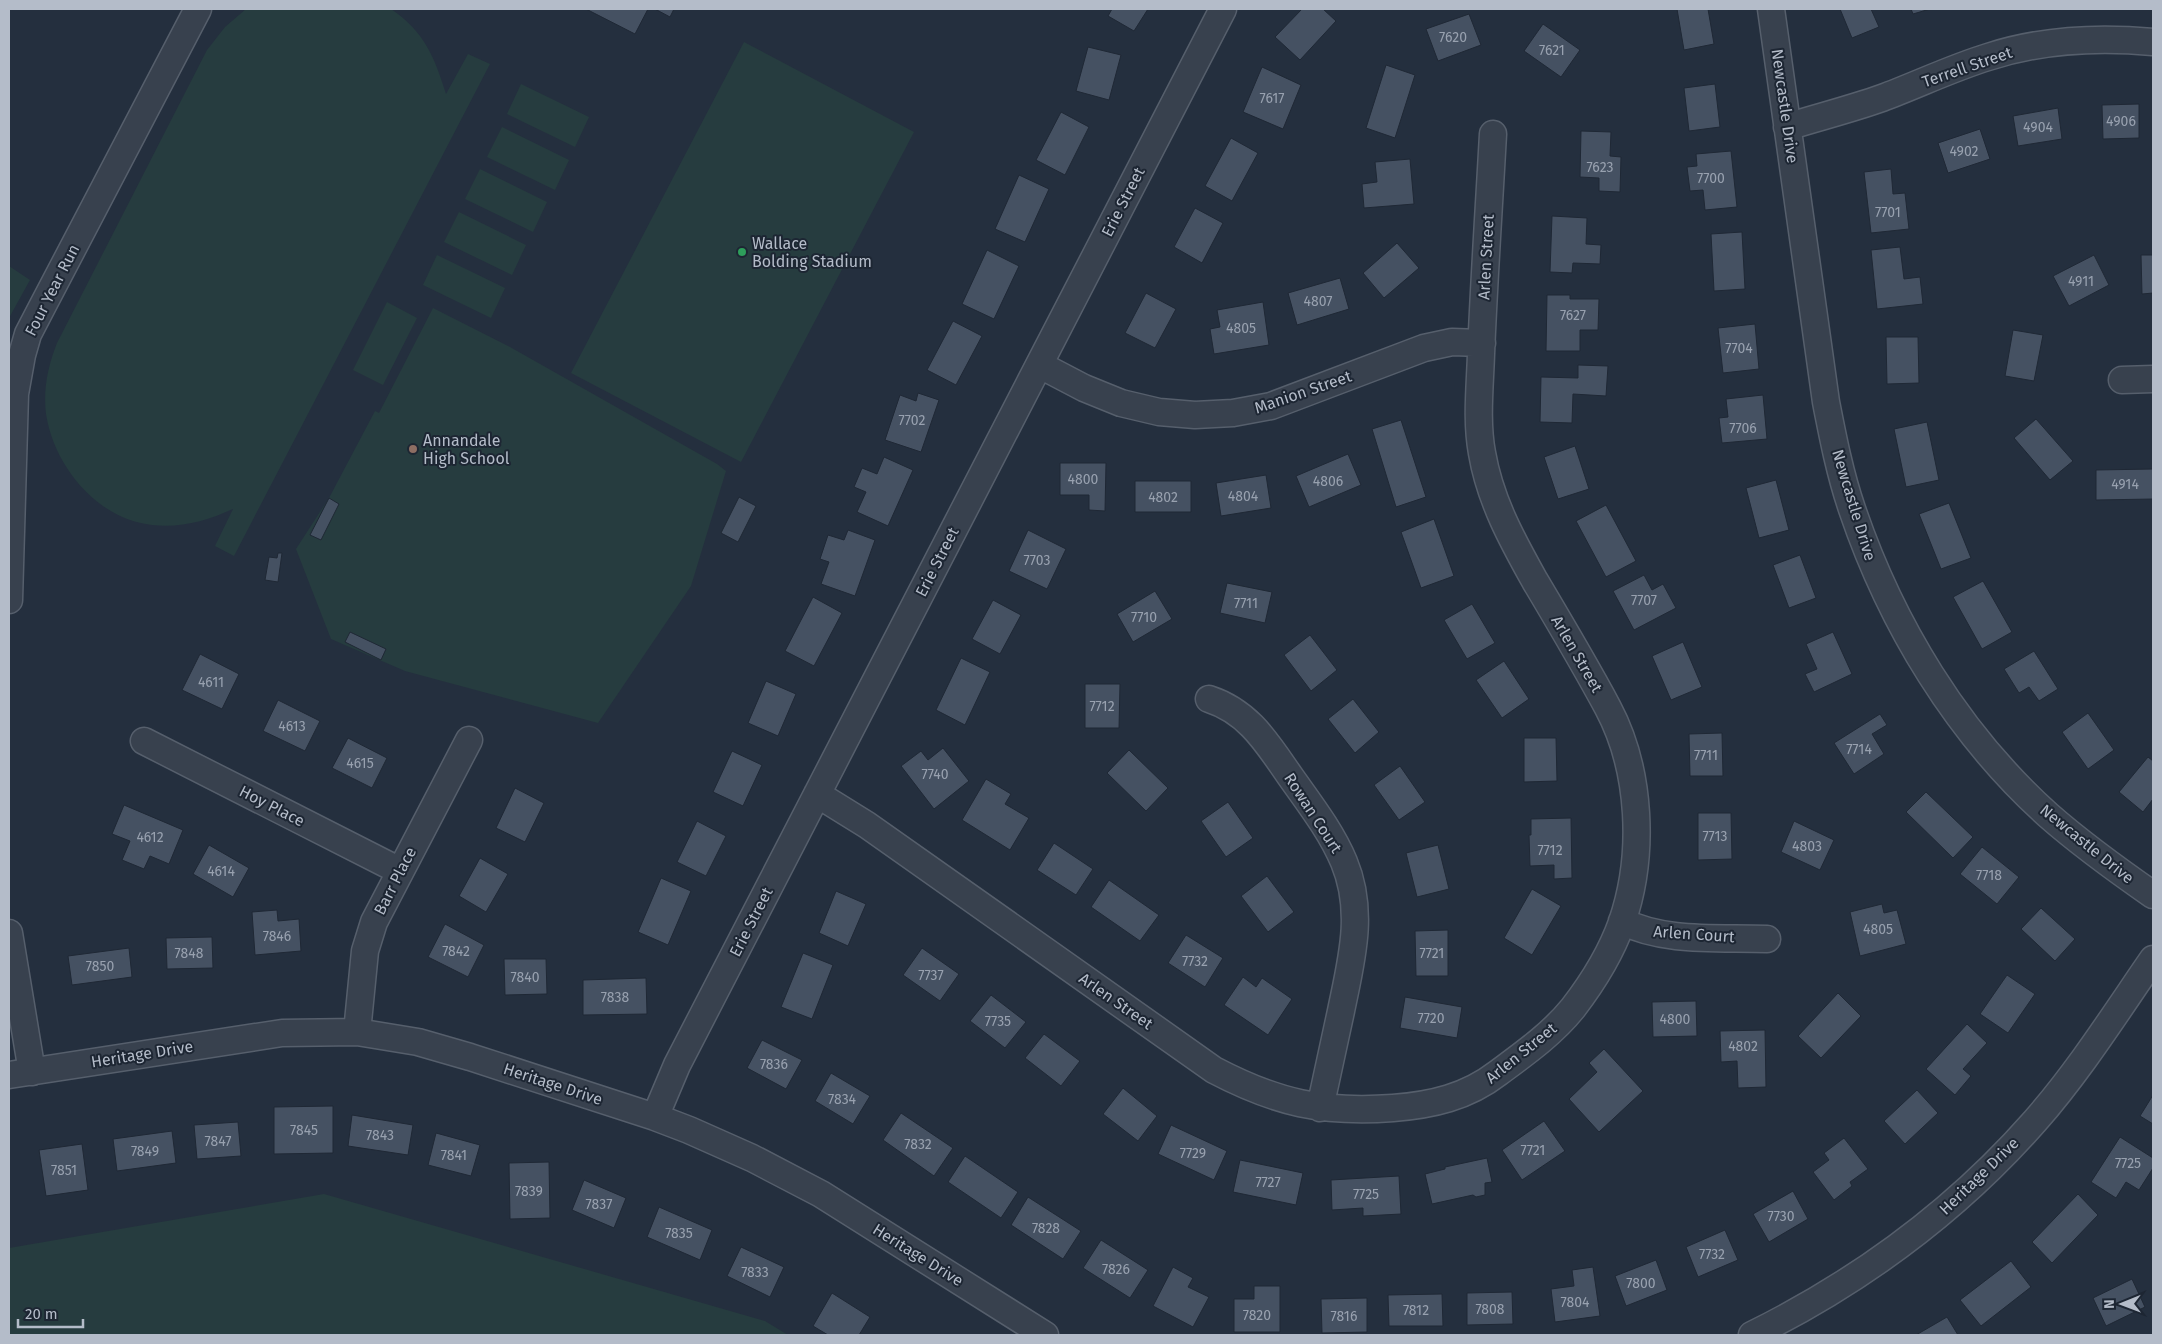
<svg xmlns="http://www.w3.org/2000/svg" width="2162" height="1344" viewBox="0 0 2162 1344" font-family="'Fira Sans',sans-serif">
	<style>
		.green { fill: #263c3f }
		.building { fill: #455162; stroke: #1f2835 }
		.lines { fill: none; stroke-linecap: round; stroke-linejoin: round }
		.minor-casing { stroke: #565f6c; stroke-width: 29 }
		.minor { stroke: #38414e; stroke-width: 26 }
		.leisure-dot { fill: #2e9e5b; stroke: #1d2633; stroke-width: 2 }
		.education-dot { fill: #8d6e63; stroke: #1d2633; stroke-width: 2 }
		.labels { text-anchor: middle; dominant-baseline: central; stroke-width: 4; stroke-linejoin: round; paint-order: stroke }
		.number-label { font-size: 14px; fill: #98a1af }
		.street-label { font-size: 16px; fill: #b4bcc9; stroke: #1d2633 }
		.poi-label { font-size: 16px; fill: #b4bcc9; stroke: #1d2633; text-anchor: start }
	</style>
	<rect width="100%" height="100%" fill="#242f3e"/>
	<path class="green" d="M 246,9 L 391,9 C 424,31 435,58 446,94 L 468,54 L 490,64 L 234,556 L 215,546 L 233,509 C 206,521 182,528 152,525 C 97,519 54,466 46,414 C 43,389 48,366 57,343 L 207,50 L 225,27 Z
		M 744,42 L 914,132 L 741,462 L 571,373 Z
		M 521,84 L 589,117 L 575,147 L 507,114 Z
		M 502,127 L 569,160 L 555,190 L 487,157 Z
		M 480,169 L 547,202 L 533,232 L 465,199 Z
		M 459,212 L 526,245 L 512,275 L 444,242 Z
		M 437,255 L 505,288 L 491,318 L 423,285 Z
		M 9,266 L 30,280 L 9,318 Z
		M 387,302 L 417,318 L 383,385 L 353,370 Z
		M 433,308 L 510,347 L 717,464 L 726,471 L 691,586 L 598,723 L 405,671 L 331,639 L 296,549 L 329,498 L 375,411 L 379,413 Z
		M 324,1194 L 765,1321 L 788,1335 L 9,1335 L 9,1248 Z"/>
	<path class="building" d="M 586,9 L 648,9 L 635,34 Z
		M 655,9 L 674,9 L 670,17 Z
		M 1112,9 L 1148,9 L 1134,31 L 1108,16 Z
		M 1302,9 L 1323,9 L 1336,21 L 1300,60 L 1275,37 Z
		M 1677,9 L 1708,9 L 1714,44 L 1684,50 Z
		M 1840,9 L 1871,9 L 1879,27 L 1852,38 Z
		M 1911,9 L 1930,9 L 1913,14 Z
		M 1469,14 L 1481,45 L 1438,61 L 1426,29 Z
		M 1543,24 L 1580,50 L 1561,77 L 1524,51 Z
		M 1088,47 L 1121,55 L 1109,100 L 1076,91 Z
		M 1386,65 L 1415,75 L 1395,138 L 1366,128 Z
		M 1262,67 L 1301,85 L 1283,129 L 1243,112 Z
		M 1715,84 L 1720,127 L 1689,131 L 1684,88 Z
		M 2139,104 L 2139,138 L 2103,139 L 2102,105 Z
		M 2058,108 L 2062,139 L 2018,146 L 2013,116 Z
		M 1061,112 L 1089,127 L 1065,175 L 1036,160 Z
		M 1980,129 L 1990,159 L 1948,173 L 1938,143 Z
		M 1581,131 L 1611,132 L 1610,156 L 1621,157 L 1620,192 L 1599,191 L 1599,178 L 1580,177 Z
		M 1231,138 L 1258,153 L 1232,201 L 1205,186 Z
		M 1731,151 L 1737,207 L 1705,210 L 1703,190 L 1690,191 L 1687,167 L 1697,166 L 1696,154 Z
		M 1410,159 L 1414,204 L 1364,208 L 1362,184 L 1377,182 L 1375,162 Z
		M 1891,169 L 1893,194 L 1905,193 L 1909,229 L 1871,233 L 1864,172 Z
		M 1019,175 L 1049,189 L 1025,242 L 995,229 Z
		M 1195,208 L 1223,223 L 1202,263 L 1174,247 Z
		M 1552,216 L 1587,218 L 1586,244 L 1601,245 L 1600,264 L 1573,263 L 1572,273 L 1550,272 Z
		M 1742,232 L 1745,289 L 1714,291 L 1711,234 Z
		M 1397,243 L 1419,268 L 1384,298 L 1363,273 Z
		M 1900,247 L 1904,279 L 1920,277 L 1923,304 L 1877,309 L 1871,250 Z
		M 987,250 L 1019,266 L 994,319 L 962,304 Z
		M 2094,255 L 2109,285 L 2069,306 L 2053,276 Z
		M 2141,255 L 2153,255 L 2153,293 L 2142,294 Z
		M 1340,278 L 1349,309 L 1297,325 L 1288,293 Z
		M 1146,293 L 1176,309 L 1155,348 L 1125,333 Z
		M 1547,295 L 1570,295 L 1570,299 L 1599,299 L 1598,330 L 1580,330 L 1580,351 L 1546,351 Z
		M 1263,302 L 1269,345 L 1214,354 L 1210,329 L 1220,327 L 1217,310 Z
		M 953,321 L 982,336 L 956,385 L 927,370 Z
		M 1755,324 L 1759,369 L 1723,373 L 1718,328 Z
		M 2013,330 L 2043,335 L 2034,381 L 2005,376 Z
		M 1886,337 L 1918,337 L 1919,383 L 1887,384 Z
		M 1578,365 L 1608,366 L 1606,396 L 1573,394 L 1572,423 L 1540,422 L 1541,377 L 1578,378 Z
		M 918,393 L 939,400 L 921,452 L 885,440 L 900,395 L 916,401 Z
		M 1763,395 L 1767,439 L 1722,443 L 1719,418 L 1728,417 L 1726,399 Z
		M 2036,419 L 2073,461 L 2050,480 L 2014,438 Z
		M 1401,420 L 1426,497 L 1396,507 L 1372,429 Z
		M 1927,422 L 1939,480 L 1906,487 L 1894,429 Z
		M 1575,446 L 1589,489 L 1558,499 L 1544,457 Z
		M 1348,454 L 1361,485 L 1309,507 L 1296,476 Z
		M 884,457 L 913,470 L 888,526 L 857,512 L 866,492 L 854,487 L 862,468 L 877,474 Z
		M 1060,463 L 1106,463 L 1105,511 L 1089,510 L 1089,495 L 1060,495 Z
		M 2153,469 L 2153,499 L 2096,500 L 2096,470 Z
		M 1266,475 L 1271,508 L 1221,516 L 1216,483 Z
		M 1776,480 L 1789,530 L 1759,538 L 1746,488 Z
		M 1135,481 L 1191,481 L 1191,512 L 1135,512 Z
		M 739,497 L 756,506 L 738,542 L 721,533 Z
		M 329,498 L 339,504 L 321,540 L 310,535 Z
		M 1949,503 L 1971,558 L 1941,569 L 1919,514 Z
		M 1606,505 L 1636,561 L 1606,577 L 1576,521 Z
		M 1434,519 L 1454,576 L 1421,588 L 1401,532 Z
		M 848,530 L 875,540 L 855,596 L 821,584 L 829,562 L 820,559 L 828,535 L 844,540 Z
		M 1028,530 L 1066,549 L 1047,589 L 1009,571 Z
		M 278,553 L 282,553 L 278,582 L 265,580 L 269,557 L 277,558 Z
		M 1800,555 L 1816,598 L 1789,608 L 1773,565 Z
		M 1644,575 L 1652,590 L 1663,584 L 1676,608 L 1634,630 L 1613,591 Z
		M 1983,581 L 2012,632 L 1982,649 L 1953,597 Z
		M 1227,583 L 1272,592 L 1265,623 L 1220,613 Z
		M 1155,591 L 1172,619 L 1133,642 L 1117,614 Z
		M 813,597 L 842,613 L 814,666 L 785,651 Z
		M 993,600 L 1021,615 L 1000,654 L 972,639 Z
		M 1472,604 L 1495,643 L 1467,659 L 1444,620 Z
		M 350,632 L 386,649 L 381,660 L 345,642 Z
		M 1833,632 L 1852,674 L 1814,692 L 1805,674 L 1817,669 L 1806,644 Z
		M 1310,635 L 1337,670 L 1311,691 L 1284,655 Z
		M 1683,642 L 1702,687 L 1671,700 L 1652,656 Z
		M 2034,651 L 2058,689 L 2039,701 L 2029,687 L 2019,693 L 2004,669 Z
		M 200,654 L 239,674 L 222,709 L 182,690 Z
		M 961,658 L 990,672 L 965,725 L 936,710 Z
		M 1504,661 L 1529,699 L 1502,718 L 1476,680 Z
		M 766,681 L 796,694 L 778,736 L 748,723 Z
		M 1085,684 L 1120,684 L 1119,728 L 1085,728 Z
		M 1353,699 L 1379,732 L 1355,753 L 1328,719 Z
		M 278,700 L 320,721 L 305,751 L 263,731 Z
		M 2088,713 L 2114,750 L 2088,769 L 2062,732 Z
		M 1880,714 L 1887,725 L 1872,734 L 1884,754 L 1854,774 L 1834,743 Z
		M 1722,733 L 1723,776 L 1690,776 L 1689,734 Z
		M 348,738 L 387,758 L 372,788 L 332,768 Z
		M 1524,738 L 1556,738 L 1557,781 L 1524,782 Z
		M 943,748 L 969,781 L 934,809 L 901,766 L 921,751 L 928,760 Z
		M 1129,750 L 1168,788 L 1146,811 L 1107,773 Z
		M 732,751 L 762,765 L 743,806 L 713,792 Z
		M 2148,757 L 2153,761 L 2153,799 L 2143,812 L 2119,792 Z
		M 1400,766 L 1425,802 L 1399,820 L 1374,785 Z
		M 986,779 L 1011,794 L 1005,804 L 1029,818 L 1010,850 L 962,820 Z
		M 515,788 L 544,803 L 525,842 L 496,828 Z
		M 1926,792 L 1973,837 L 1953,858 L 1906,812 Z
		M 1228,802 L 1253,838 L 1226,857 L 1201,821 Z
		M 124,805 L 183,830 L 169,864 L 150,856 L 144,869 L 122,860 L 130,841 L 112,834 Z
		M 1698,813 L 1731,813 L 1732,859 L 1698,860 Z
		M 1571,818 L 1572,878 L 1554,879 L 1554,865 L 1530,866 L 1529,835 L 1531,835 L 1531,819 Z
		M 697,821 L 726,836 L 706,876 L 677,862 Z
		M 1794,821 L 1834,840 L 1820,870 L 1781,852 Z
		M 1054,843 L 1093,869 L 1076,895 L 1037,870 Z
		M 209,845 L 249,868 L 233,897 L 193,874 Z
		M 1438,845 L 1449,889 L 1417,897 L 1406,853 Z
		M 1982,847 L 2019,877 L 1997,904 L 1960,874 Z
		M 480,858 L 508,874 L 486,912 L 459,896 Z
		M 1267,876 L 1294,912 L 1268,932 L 1241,896 Z
		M 661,878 L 691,891 L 668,945 L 638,932 Z
		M 1109,880 L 1159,915 L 1140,941 L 1091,907 Z
		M 1532,889 L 1561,906 L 1532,955 L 1504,938 Z
		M 836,891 L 866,904 L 848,946 L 819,933 Z
		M 1882,904 L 1884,913 L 1897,910 L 1906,944 L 1860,956 L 1850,912 Z
		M 2041,908 L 2075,939 L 2055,961 L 2021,929 Z
		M 277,910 L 278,921 L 299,919 L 301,951 L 255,955 L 252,912 Z
		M 445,924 L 484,945 L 468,977 L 428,957 Z
		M 1448,930 L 1448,976 L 1416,976 L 1415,931 Z
		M 1186,935 L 1223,958 L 1205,987 L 1168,963 Z
		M 212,937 L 213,968 L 167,969 L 166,938 Z
		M 129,948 L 132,977 L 72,985 L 68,956 Z
		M 922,948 L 959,974 L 940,1001 L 903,975 Z
		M 803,953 L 833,965 L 812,1019 L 781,1007 Z
		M 504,959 L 546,959 L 547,994 L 505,995 Z
		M 2007,975 L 2035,994 L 2008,1033 L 1980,1014 Z
		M 1243,977 L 1256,987 L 1262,978 L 1292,999 L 1268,1035 L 1224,1005 Z
		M 646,978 L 647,1014 L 583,1015 L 583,980 Z
		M 1838,993 L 1861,1016 L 1821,1058 L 1798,1036 Z
		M 991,995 L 1026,1022 L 1005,1048 L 970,1021 Z
		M 1405,997 L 1462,1007 L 1457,1038 L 1400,1028 Z
		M 1696,1001 L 1697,1036 L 1653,1037 L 1652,1002 Z
		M 1967,1024 L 1987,1043 L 1963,1069 L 1971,1076 L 1955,1095 L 1926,1069 Z
		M 1765,1030 L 1766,1087 L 1738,1088 L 1737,1061 L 1721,1062 L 1720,1031 Z
		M 1044,1034 L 1080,1061 L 1061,1086 L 1025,1058 Z
		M 762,1040 L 802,1060 L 786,1089 L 747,1068 Z
		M 1604,1049 L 1643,1091 L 1599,1132 L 1569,1099 L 1597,1072 L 1589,1063 Z
		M 831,1073 L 870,1096 L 853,1124 L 815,1101 Z
		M 1123,1088 L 1157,1116 L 1138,1141 L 1103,1114 Z
		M 1917,1090 L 1938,1113 L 1905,1144 L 1884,1121 Z
		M 2153,1095 L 2153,1124 L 2140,1116 Z
		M 333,1106 L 333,1153 L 274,1154 L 274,1107 Z
		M 901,1113 L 953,1148 L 934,1176 L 883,1140 Z
		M 352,1115 L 413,1125 L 408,1155 L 348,1146 Z
		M 1544,1121 L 1565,1151 L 1522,1180 L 1502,1150 Z
		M 238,1122 L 241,1156 L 197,1159 L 194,1125 Z
		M 1171,1125 L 1227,1151 L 1214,1180 L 1158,1154 Z
		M 172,1131 L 176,1163 L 117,1171 L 113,1139 Z
		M 436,1133 L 480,1145 L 471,1176 L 428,1165 Z
		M 2120,1137 L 2153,1158 L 2153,1168 L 2139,1190 L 2126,1182 L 2116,1198 L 2091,1182 Z
		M 1844,1138 L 1868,1169 L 1850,1182 L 1852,1186 L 1834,1200 L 1813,1172 L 1829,1160 L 1824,1153 Z
		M 82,1144 L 88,1190 L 46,1196 L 39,1150 Z
		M 965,1156 L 1018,1192 L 1001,1218 L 948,1182 Z
		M 1487,1158 L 1492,1182 L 1485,1183 L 1485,1195 L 1476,1197 L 1473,1195 L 1432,1204 L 1425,1174 L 1445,1169 L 1445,1167 Z
		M 1240,1160 L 1303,1173 L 1296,1205 L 1233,1192 Z
		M 549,1162 L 550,1218 L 510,1219 L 509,1163 Z
		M 1399,1176 L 1401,1214 L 1363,1216 L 1363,1208 L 1332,1210 L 1331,1180 Z
		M 584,1180 L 626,1198 L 614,1228 L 572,1210 Z
		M 1793,1191 L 1808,1219 L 1769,1242 L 1753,1214 Z
		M 2078,1194 L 2098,1215 L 2052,1263 L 2032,1242 Z
		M 1028,1197 L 1081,1231 L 1063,1259 L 1011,1225 Z
		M 659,1207 L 712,1230 L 700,1260 L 647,1237 Z
		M 1725,1230 L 1738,1260 L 1698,1277 L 1686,1247 Z
		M 1101,1240 L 1148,1270 L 1130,1298 L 1083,1268 Z
		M 741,1247 L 784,1267 L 770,1297 L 727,1276 Z
		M 1656,1260 L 1667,1290 L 1626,1306 L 1615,1276 Z
		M 2011,1261 L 2031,1287 L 1981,1326 L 1960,1300 Z
		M 1173,1267 L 1193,1278 L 1188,1287 L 1209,1297 L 1193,1327 L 1153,1306 Z
		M 1593,1267 L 1600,1316 L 1555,1322 L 1551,1289 L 1574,1286 L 1572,1270 Z
		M 2132,1279 L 2145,1307 L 2106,1326 L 2093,1298 Z
		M 1254,1286 L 1280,1286 L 1280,1332 L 1234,1332 L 1234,1299 L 1254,1299 Z
		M 1512,1292 L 1513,1324 L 1467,1325 L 1467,1293 Z
		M 832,1293 L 870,1317 L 859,1335 L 828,1335 L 813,1326 Z
		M 1442,1294 L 1443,1326 L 1389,1326 L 1388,1295 Z
		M 1367,1298 L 1367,1332 L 1322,1333 L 1321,1299 Z
		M 1947,1317 L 1958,1335 L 1916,1335 Z"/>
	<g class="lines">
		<g class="minor-casing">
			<path id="minor" d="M 1771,9 L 1826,402 C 1833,438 1840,474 1852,509 C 1891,624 1957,733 2048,815 C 2081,844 2117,870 2153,895
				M 1787,127 C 1819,117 1851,109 1882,98 C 1917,85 1952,68 1988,57 C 2040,40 2099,37 2153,42
				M 1040,365 L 1084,388 L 1121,403 L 1159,412 L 1195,415 L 1233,413 L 1271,406 L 1424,348 L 1452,342 L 1482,343
				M 2122,380 L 2153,379
				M 9,600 L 15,394 L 22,355 L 28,334 L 41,309 L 198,9
				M 1209,699 C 1249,712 1267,743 1290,776 C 1309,803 1331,831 1344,862 C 1365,912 1351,962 1341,1011 C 1334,1043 1327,1076 1320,1108
				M 144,741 L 400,871
				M 817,794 L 867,825 L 1214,1070 C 1277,1103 1322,1113 1393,1108 C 1432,1105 1467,1097 1498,1073 C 1525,1053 1552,1034 1573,1008 C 1593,982 1611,953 1622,922 C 1645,855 1641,770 1608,708 C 1585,665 1560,623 1535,581 C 1512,540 1490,500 1482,453 C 1476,421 1480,386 1481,354 C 1484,280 1489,207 1493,134
				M 1622,921 C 1664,943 1721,937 1767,939
				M 9,933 L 32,1072
				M 357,1032 L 365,951 L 374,922 L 469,740
				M 9,1075 L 282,1033 L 357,1032 L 418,1042 L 470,1057 L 655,1117 L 689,1130 L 752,1158 L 821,1194 L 1045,1335
				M 655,1117 L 677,1065 L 1223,9
				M 1752,1335 C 1859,1282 1955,1212 2035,1121 C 2079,1071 2115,1014 2153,959"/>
		</g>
		<use href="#minor" class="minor"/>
	</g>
	<circle class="leisure-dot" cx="742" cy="252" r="5"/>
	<circle class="education-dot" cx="413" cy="449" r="5"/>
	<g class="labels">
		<g class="number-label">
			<text x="1453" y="37">7620</text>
			<text x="1552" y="50">7621</text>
			<text x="1272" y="98">7617</text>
			<text x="2121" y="121">4906</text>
			<text x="2038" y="127">4904</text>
			<text x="1964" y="151">4902</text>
			<text x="1600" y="167">7623</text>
			<text x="1711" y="178">7700</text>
			<text x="1888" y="212">7701</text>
			<text x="2081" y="281">4911</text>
			<text x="1318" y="301">4807</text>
			<text x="1573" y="315">7627</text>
			<text x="1241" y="328">4805</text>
			<text x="1739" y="348">7704</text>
			<text x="912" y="420">7702</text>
			<text x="1743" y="428">7706</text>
			<text x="1083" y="479">4800</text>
			<text x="1328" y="481">4806</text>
			<text x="2125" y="484">4914</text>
			<text x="1243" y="496">4804</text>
			<text x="1163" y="497">4802</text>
			<text x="1037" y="560">7703</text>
			<text x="1644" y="600">7707</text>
			<text x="1246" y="603">7711</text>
			<text x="1144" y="617">7710</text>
			<text x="211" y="682">4611</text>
			<text x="1102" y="706">7712</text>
			<text x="292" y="726">4613</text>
			<text x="1859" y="749">7714</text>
			<text x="1706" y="755">7711</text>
			<text x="360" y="763">4615</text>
			<text x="935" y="774">7740</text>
			<text x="1715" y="836">7713</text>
			<text x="150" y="837">4612</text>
			<text x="1807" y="846">4803</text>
			<text x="1550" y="850">7712</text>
			<text x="221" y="871">4614</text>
			<text x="1989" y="875">7718</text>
			<text x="1878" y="929">4805</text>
			<text x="277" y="936">7846</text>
			<text x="456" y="951">7842</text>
			<text x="189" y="953">7848</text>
			<text x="1432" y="953">7721</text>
			<text x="1195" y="961">7732</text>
			<text x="100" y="966">7850</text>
			<text x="931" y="975">7737</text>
			<text x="525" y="977">7840</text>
			<text x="615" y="997">7838</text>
			<text x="1431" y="1018">7720</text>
			<text x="1675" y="1019">4800</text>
			<text x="998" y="1021">7735</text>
			<text x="1743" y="1046">4802</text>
			<text x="774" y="1064">7836</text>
			<text x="842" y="1099">7834</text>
			<text x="304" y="1130">7845</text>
			<text x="380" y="1135">7843</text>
			<text x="218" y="1141">7847</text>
			<text x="918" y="1144">7832</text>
			<text x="1533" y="1150">7721</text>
			<text x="145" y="1151">7849</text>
			<text x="1193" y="1153">7729</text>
			<text x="454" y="1155">7841</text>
			<text x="2128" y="1163">7725</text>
			<text x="64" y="1170">7851</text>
			<text x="1268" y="1182">7727</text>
			<text x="529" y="1191">7839</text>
			<text x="1366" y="1194">7725</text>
			<text x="599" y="1204">7837</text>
			<text x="1781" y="1216">7730</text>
			<text x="1046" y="1228">7828</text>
			<text x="679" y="1233">7835</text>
			<text x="1712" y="1254">7732</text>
			<text x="1116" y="1269">7826</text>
			<text x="755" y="1272">7833</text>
			<text x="1641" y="1283">7800</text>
			<text x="1575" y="1302">7804</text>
			<text x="1490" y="1309">7808</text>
			<text x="1416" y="1310">7812</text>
			<text x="1257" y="1315">7820</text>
			<text x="1344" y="1316">7816</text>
		</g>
		<g class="street-label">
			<text transform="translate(1967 67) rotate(-19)">Terrell Street</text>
			<text transform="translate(1785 106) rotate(82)">Newcastle Drive</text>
			<text transform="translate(1123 202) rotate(-63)">Erie Street</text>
			<text transform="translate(1486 257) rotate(-87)">Arlen Street</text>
			<text transform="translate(52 290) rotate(-63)">Four Year Run</text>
			<text transform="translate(1303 392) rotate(-19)">Manion Street</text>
			<text transform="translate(1854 505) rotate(73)">Newcastle Drive</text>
			<text transform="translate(937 562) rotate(-63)">Erie Street</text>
			<text transform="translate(1577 654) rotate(60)">Arlen Street</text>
			<text transform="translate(272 806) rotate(27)">Hoy Place</text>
			<text transform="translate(1313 813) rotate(57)">Rowan Court</text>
			<text transform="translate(2087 844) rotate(39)">Newcastle Drive</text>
			<text transform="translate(395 881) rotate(-63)">Barr Place</text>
			<text transform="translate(751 922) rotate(-63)">Erie Street</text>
			<text transform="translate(1694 934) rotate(4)">Arlen Court</text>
			<text transform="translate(1116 1001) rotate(35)">Arlen Street</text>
			<text transform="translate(1521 1053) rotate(-39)">Arlen Street</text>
			<text transform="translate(142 1054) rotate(-9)">Heritage Drive</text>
			<text transform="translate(553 1084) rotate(18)">Heritage Drive</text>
			<text transform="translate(1979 1176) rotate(-44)">Heritage Drive</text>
			<text transform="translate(918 1255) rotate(32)">Heritage Drive</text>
		</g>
		<g class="poi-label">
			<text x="752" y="243">Wallace<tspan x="752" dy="18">Bolding Stadium</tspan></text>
			<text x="423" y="440">Annandale<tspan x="423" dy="18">High School</tspan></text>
		</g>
	</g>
	<rect width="2162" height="1344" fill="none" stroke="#b4bcc9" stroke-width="20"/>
	<g transform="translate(2122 1304) rotate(269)" stroke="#1d2633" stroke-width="4" paint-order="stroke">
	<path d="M0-4L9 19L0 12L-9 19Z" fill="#b4bcc9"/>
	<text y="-8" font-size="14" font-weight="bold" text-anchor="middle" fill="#b4bcc9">N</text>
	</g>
	<path d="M18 1319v8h65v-8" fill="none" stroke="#b4bcc9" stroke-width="2.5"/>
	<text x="25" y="1319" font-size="15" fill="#b4bcc9" stroke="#1d2633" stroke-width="4" paint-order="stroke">20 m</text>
</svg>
